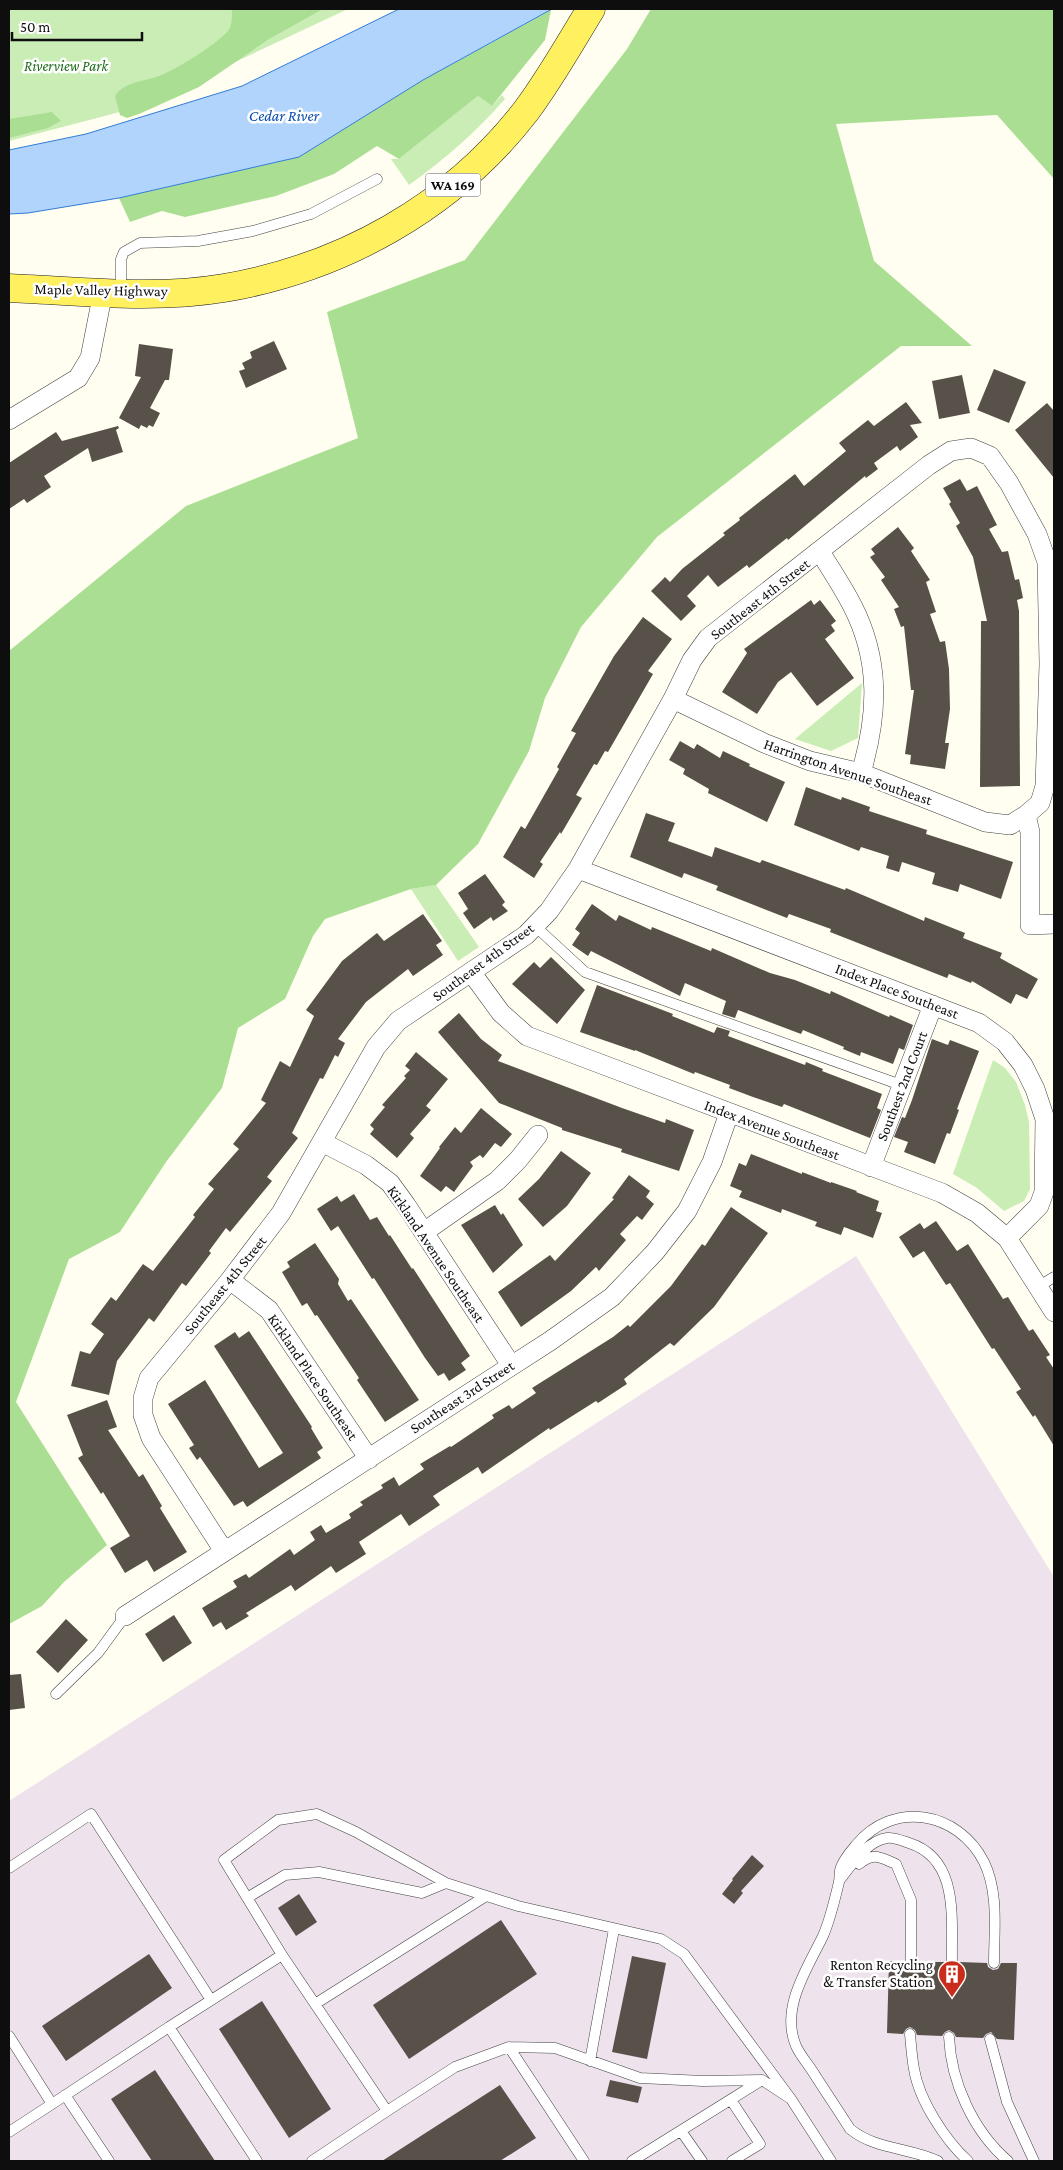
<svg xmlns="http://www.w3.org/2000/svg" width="1063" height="2170" viewBox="0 0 1063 2170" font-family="'Crimson Pro',serif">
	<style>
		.industrial { fill: #eee2ed }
		.green { fill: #caedb6 }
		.forest { fill: #aadf93 }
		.water { fill: #b0d4fb; stroke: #317cd8 }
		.building { fill: #58514a }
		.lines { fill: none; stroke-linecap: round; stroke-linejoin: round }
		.lane-casing { stroke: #414141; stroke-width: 11 }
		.street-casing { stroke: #414141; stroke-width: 20 }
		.primary-casing { stroke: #1f1f1f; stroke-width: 29 }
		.lane { stroke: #fff; stroke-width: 10 }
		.street { stroke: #fff; stroke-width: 19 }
		.primary { stroke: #fff060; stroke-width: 28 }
		.labels { text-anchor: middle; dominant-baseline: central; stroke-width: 5; stroke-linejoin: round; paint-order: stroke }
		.shield { fill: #fff; stroke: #565656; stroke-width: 1 }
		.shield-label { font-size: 14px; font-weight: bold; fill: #0e0e0e }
		.park-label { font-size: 15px; font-style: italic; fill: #1e6c19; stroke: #fff }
		.street-label { font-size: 15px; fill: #0e0e0e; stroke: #fff }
		.poi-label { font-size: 15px; fill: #0e0e0e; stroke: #fff; text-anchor: end }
		.water-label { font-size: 16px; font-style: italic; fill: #0d4eab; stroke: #fff }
	</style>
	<rect width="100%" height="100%" fill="#fffef0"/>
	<path class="industrial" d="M 856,1256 L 1054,1577 L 1054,2161 L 9,2161 L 9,1801 Z"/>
	<path class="green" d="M 9,9 L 348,9 L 139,107 L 9,141 Z
		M 502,95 L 505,99 C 477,131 444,160 409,185 L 391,159 L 399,159 L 478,96 L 492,106 Z
		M 862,683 L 858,738 L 831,751 L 795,739 Z
		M 436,885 L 479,947 L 458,961 L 411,889 Z
		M 993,1060 L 1005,1068 L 1016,1082 L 1025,1105 L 1029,1122 L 1030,1189 L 1024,1201 L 1004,1211 L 977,1188 L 953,1174 Z"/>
	<path class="forest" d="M 232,9 L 323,9 L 269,39 L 199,87 L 139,114 L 127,118 L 120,115 L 115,96 C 124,82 141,82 156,77 C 171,73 223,41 230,28 C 232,23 232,14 232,9 Z
		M 651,9 L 1054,9 L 1054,179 L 997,115 L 836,124 L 874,261 L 972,346 L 901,346 L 657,537 L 581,627 L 545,698 L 529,751 L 478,844 L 436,885 L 411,889 L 325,919 L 313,936 L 285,999 L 238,1028 L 222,1088 L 166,1162 L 120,1232 L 69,1259 L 16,1402 L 107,1545 L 64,1582 L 42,1606 L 9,1624 L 9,651 L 186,506 L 358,438 L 327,312 L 465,260 L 627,49 Z
		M 551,10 L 545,40 L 492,106 L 478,96 L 399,159 L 377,146 L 334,174 L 276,196 L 185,217 L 162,211 L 130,222 L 119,198 L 299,157 L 423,80 Z
		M 52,112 L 61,121 L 48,128 L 9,138 L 9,119 Z"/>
	<path class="water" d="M 399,9 L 552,9 L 423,80 L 299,157 L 119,198 L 28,213 L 9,214 L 9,150 L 86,134 L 242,86 Z"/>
	<path class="building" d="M 274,341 L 287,369 L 246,388 L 239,371 L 245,369 L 242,363 L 252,358 L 250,352 Z
		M 139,344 L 173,349 L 169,380 L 165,380 L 150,408 L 160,413 L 153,427 L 149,425 L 147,428 L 141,425 L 139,429 L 119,418 L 141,377 L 135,376 Z
		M 994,369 L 1026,382 L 1009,423 L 977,410 Z
		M 962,375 L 970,413 L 939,419 L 932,381 Z
		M 906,402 L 922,423 L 910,425 L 918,437 L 900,451 L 897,446 L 874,463 L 878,469 L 866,478 L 865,476 L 788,540 L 787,538 L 749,568 L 747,565 L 718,587 L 708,575 L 687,596 L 696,606 L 681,621 L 651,591 L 665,577 L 670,582 L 682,569 L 725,535 L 723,533 L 740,520 L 739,518 L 795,474 L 804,486 L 846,451 L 839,443 L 868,420 L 874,426 Z
		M 1047,403 L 1054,411 L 1054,478 L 1015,430 Z
		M 118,426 L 119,428 L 116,430 L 123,452 L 92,462 L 88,448 L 44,476 L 51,487 L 27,503 L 24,499 L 9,509 L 9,463 L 56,432 L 62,441 Z
		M 960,479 L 967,491 L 977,486 L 997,525 L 989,529 L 1002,552 L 1008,551 L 1015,580 L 1019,579 L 1023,598 L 1017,600 L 1019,611 L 1020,786 L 980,787 L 981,621 L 987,621 L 973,557 L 956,526 L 960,523 L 949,504 L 951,502 L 943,488 Z
		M 898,527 L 914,548 L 911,551 L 930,580 L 926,582 L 936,612 L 930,614 L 940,642 L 945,641 L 949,669 L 950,709 L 945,743 L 949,743 L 945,769 L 910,764 L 911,755 L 905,754 L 914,690 L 911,690 L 904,626 L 901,627 L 894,609 L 899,607 L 881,580 L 885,577 L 870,557 L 875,554 L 871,549 Z
		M 811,600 L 814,605 L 820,600 L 836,621 L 831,625 L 835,631 L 825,639 L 854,678 L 817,706 L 791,672 L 778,682 L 757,714 L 722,692 L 747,653 L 744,649 Z
		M 643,617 L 672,639 L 648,671 L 653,674 L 608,752 L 605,751 L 597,765 L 594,764 L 576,795 L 582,798 L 561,834 L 560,832 L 540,862 L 543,864 L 534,878 L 503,857 L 521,826 L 525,829 L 559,769 L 557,767 L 576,733 L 571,731 L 614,656 Z
		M 680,741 L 694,749 L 697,744 L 720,758 L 723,751 L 750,764 L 749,766 L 785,782 L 767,822 L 708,793 L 709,789 L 683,774 L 685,769 L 669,760 Z
		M 806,787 L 841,800 L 842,797 L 870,807 L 869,811 L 927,830 L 926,834 L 1013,862 L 1001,899 L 960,884 L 958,892 L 932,884 L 935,873 L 902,862 L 899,872 L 886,868 L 889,856 L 861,847 L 859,851 L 794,825 Z
		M 646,813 L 675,823 L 668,841 L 712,857 L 715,847 L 760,863 L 762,860 L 845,890 L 846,888 L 924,921 L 925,917 L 965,933 L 963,938 L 1002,953 L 1000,958 L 1038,979 L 1027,999 L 1016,994 L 1011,1004 L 972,981 L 971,983 L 949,974 L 947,978 L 830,932 L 831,929 L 789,914 L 787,918 L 716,890 L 718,886 L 684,873 L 682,878 L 630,857 Z
		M 485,874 L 505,902 L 502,905 L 508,911 L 493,921 L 491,917 L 474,929 L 463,913 L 468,909 L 458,893 Z
		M 592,904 L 616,921 L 619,915 L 651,930 L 652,927 L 711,951 L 712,948 L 770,973 L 795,980 L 830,994 L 831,991 L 889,1017 L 890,1015 L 913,1025 L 904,1050 L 899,1048 L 893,1064 L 861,1052 L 860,1056 L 843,1049 L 844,1047 L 803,1030 L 801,1034 L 738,1010 L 735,1018 L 722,1014 L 726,1001 L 685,983 L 680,996 L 591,951 L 588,956 L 572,945 L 580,933 L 575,929 Z
		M 423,914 L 442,941 L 436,945 L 443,955 L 413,976 L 408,969 L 366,1002 L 338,1039 L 345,1043 L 338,1057 L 335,1055 L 323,1079 L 320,1078 L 292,1133 L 298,1138 L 267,1177 L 272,1181 L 230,1232 L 226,1228 L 209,1251 L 211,1253 L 186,1286 L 182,1283 L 154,1322 L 149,1318 L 117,1361 L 109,1395 L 71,1386 L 80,1351 L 90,1354 L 104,1334 L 91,1324 L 111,1297 L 116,1301 L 143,1264 L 153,1271 L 195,1217 L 193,1215 L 214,1189 L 208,1184 L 239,1149 L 233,1144 L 266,1103 L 261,1100 L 280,1061 L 290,1067 L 314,1016 L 306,1010 L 342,961 L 377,933 L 384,941 Z
		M 551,957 L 585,990 L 557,1024 L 512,984 L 534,962 L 540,968 Z
		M 597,985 L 673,1014 L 672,1016 L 714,1033 L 717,1027 L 730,1031 L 728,1036 L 805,1065 L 806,1062 L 823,1069 L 822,1071 L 882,1094 L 877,1108 L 881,1110 L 870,1138 L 784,1104 L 782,1107 L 753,1097 L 729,1088 L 730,1085 L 695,1072 L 694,1074 L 635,1050 L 635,1051 L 580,1032 Z
		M 459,1013 L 481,1039 L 502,1055 L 498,1061 L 622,1108 L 665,1123 L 666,1119 L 694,1130 L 679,1171 L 621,1152 L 622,1149 L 562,1130 L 562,1128 L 499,1103 L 438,1032 Z
		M 932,1039 L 948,1045 L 950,1040 L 979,1051 L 957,1109 L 959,1110 L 950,1134 L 947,1133 L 935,1164 L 904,1152 L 908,1142 L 894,1137 L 902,1117 L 905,1118 L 912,1100 Z
		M 416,1052 L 448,1079 L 426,1106 L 431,1110 L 410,1134 L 414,1138 L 397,1158 L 370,1134 L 374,1129 L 370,1125 L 385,1107 L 382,1105 L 406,1078 L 404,1076 L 410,1070 L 405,1066 Z
		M 481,1108 L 512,1134 L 501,1147 L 495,1143 L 483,1158 L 480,1155 L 470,1162 L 473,1166 L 454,1192 L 446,1186 L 441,1192 L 420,1176 L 440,1148 L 439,1147 L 455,1127 L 461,1133 Z
		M 561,1151 L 591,1173 L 567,1206 L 543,1227 L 518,1199 L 539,1179 Z
		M 751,1154 L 802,1174 L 802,1172 L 831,1183 L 831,1182 L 857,1191 L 856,1192 L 879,1201 L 876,1211 L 882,1213 L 873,1238 L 844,1227 L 841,1235 L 815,1226 L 817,1222 L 782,1209 L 781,1213 L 739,1197 L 742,1191 L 730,1186 L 739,1163 L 746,1166 Z
		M 629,1175 L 650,1191 L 646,1197 L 654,1204 L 642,1220 L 637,1216 L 620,1234 L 626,1240 L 599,1271 L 596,1267 L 571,1291 L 521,1327 L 498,1292 L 550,1255 L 555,1261 L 614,1199 L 612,1198 Z
		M 354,1194 L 370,1220 L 377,1217 L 389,1236 L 390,1235 L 412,1269 L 413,1268 L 470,1356 L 461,1363 L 466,1370 L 449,1381 L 444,1373 L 438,1376 L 425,1358 L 374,1278 L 372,1279 L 338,1226 L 331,1231 L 317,1209 L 337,1196 L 341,1202 Z
		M 495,1205 L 501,1215 L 503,1213 L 523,1245 L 493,1273 L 461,1225 Z
		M 731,1207 L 768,1233 L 714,1307 L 674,1346 L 670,1343 L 624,1379 L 627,1384 L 598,1403 L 596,1401 L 550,1430 L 549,1428 L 482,1474 L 478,1467 L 433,1496 L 440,1505 L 409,1526 L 401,1514 L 359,1542 L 366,1554 L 336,1573 L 331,1566 L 295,1591 L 291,1585 L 246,1613 L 249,1616 L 226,1630 L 221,1622 L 213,1627 L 202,1608 L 237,1587 L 233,1581 L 246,1574 L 249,1578 L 290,1549 L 294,1555 L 315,1540 L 310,1532 L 321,1525 L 326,1533 L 351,1518 L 349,1514 L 363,1505 L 360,1502 L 383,1488 L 381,1485 L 394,1477 L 399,1486 L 424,1469 L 420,1464 L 450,1446 L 451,1447 L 494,1418 L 492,1415 L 509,1405 L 512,1409 L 536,1393 L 532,1388 L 613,1337 L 628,1325 L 630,1327 L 671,1286 L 702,1244 L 705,1246 Z
		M 936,1221 L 957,1251 L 968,1244 L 1003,1299 L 1008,1297 L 1029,1331 L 1033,1329 L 1050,1355 L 1046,1357 L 1054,1369 L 1054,1446 L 1035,1415 L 1033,1417 L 1016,1392 L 1021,1389 L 994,1348 L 992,1349 L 950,1283 L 946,1285 L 924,1251 L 913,1258 L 899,1237 L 920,1223 L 924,1229 Z
		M 315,1243 L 339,1279 L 338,1284 L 348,1301 L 351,1299 L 419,1400 L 385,1422 L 357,1380 L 359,1378 L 317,1315 L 315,1316 L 307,1303 L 302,1306 L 282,1272 L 290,1267 L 287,1262 Z
		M 249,1331 L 312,1427 L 311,1428 L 323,1448 L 317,1452 L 321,1458 L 247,1507 L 243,1501 L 234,1506 L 200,1457 L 197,1460 L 189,1448 L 194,1445 L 168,1404 L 205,1380 L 259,1468 L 283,1453 L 214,1346 L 235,1332 L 239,1338 Z
		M 107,1400 L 117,1427 L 108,1430 L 139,1477 L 143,1474 L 162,1506 L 160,1508 L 187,1552 L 154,1572 L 147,1560 L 125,1573 L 110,1548 L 130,1536 L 103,1492 L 101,1494 L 78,1458 L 83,1455 L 67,1415 Z
		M 174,1615 L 192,1643 L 163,1662 L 145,1634 Z
		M 66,1619 L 88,1640 L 58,1673 L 36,1652 Z
		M 21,1674 L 25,1708 L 9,1710 L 9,1675 Z
		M 752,1855 L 764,1866 L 741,1891 L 743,1893 L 734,1904 L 722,1894 L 733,1880 L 732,1879 Z
		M 299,1894 L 317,1922 L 296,1936 L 278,1908 Z
		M 501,1920 L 537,1974 L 409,2059 L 373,2005 Z
		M 149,1954 L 172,1988 L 66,2061 L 42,2026 Z
		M 632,1956 L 666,1963 L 647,2059 L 612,2052 Z
		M 889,1961 L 904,1961 L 905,1965 L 911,1968 L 915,1967 L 918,1962 L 945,1962 L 946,1966 L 952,1969 L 956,1968 L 959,1962 L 987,1963 L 988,1967 L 993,1970 L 998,1969 L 1001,1963 L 1017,1963 L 1014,2040 L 997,2039 L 991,2032 L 986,2034 L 983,2038 L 956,2037 L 954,2033 L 949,2030 L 945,2032 L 942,2036 L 917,2035 L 915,2030 L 910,2027 L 906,2029 L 903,2034 L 887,2033 Z
		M 262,2001 L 331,2109 L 289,2138 L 219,2029 Z
		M 155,2070 L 215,2161 L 152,2161 L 111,2099 Z
		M 610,2080 L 642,2087 L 638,2103 L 606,2096 Z
		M 500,2085 L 536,2138 L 500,2161 L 382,2161 Z"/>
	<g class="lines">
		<g class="lane-casing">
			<path id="lane" d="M 121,293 L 121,259 L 124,252 L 140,243 L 198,241 L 253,231 L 311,214 L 377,179
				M 535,926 L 585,972 L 901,1085
				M 1038,1287 L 1054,1277
				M 56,1694 L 98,1653 L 125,1616
				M 859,1864 C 874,1852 879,1857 896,1864 L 911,1900 L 911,1961
				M 9,1868 L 91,1814 L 211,2000
				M 839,1881 C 851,1866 866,1841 887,1838 C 894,1837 903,1841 909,1843 C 960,1859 951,1920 952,1962
				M 247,1898 L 285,1875 L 319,1872 L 422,1893 L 446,1883
				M 282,1955 L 387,2111 L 312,2161
				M 315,2004 L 486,1896
				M 169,2027 L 282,1955 L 224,1860 L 278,1820 L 317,1814 L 356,1832 L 446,1883 L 518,1906 L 661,1939 L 684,1954 L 791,2099
				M 910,2034 C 911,2046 912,2058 914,2069 C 919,2100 945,2140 968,2161
				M 9,2036 L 52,2104 L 169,2027 L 257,2161
				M 949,2037 C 951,2082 973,2131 1008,2161
				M 990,2039 L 1007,2102 L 1034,2161
				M 509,2047 L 555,2048 L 640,2078 L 703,2081 L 762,2080
				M 590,2061 L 614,1929
				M 65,2095 L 109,2161
				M 731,2100 L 760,2144 L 732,2161
				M 387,2111 L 455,2067 L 509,2047 L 584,2161
				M 681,2131 L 702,2161
				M 9,2132 L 52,2104
				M 632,2161 L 762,2080 L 791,2099 L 831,2161
				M 938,2161 C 908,2147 876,2150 850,2129 C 838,2110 825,2091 813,2072 C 808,2064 800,2055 796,2046 C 780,2008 807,1969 823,1936 C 830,1920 835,1899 839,1882 C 840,1877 839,1871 841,1867 C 844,1859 851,1851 856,1845 C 893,1800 958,1811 984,1862 C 999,1893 994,1930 994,1963"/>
		</g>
		<g class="street-casing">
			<path id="street" d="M 9,420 L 78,378 L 90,358 L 103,292
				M 820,552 C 831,569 842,586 852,605 C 881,661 878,715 861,773
				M 1026,815 L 1030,832 L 1030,925 L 1054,924
				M 578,869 L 979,1023 L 1005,1042 L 1023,1065 L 1035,1089 L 1045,1119 L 1044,1192 L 1039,1206 L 1007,1238
				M 471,972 L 501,1013 L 527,1036 L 942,1193 L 977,1213 L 1007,1238 L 1054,1312
				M 322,1142 L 366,1165 L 390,1183 L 406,1205 L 511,1365
				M 871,1167 L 933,1005
				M 424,1232 L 497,1181 L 518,1160 L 538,1135
				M 230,1280 L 269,1310 L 369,1459
				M 224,1551 L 151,1438 L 143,1415 L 143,1398 L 149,1378 L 230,1280 L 281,1213 L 376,1047 L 398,1021 L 526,935 L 549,911 L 578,869 L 673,699 L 692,660 L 708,638 L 929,465 L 951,451 L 971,448 L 990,456 L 1009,483 L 1037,534 L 1047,562 L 1049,664 L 1045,786 L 1040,803 L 1026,815 L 1010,825 L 985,822 L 861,773 L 810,761 L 764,743 L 673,699
				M 125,1616 L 550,1341 L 612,1297 L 655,1252 L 687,1211 L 712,1162 L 729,1113"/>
		</g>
		<g class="primary-casing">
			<path id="primary" d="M 9,288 C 79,291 153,300 224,288 C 342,268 452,207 526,111 C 550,79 570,43 591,9"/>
		</g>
		<use href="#lane" class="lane"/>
		<use href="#street" class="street"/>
		<use href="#primary" class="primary"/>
	</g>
	<defs>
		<g id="building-pin" transform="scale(1.4375)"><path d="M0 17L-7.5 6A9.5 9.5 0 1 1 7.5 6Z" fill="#ca2c1b" stroke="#fff"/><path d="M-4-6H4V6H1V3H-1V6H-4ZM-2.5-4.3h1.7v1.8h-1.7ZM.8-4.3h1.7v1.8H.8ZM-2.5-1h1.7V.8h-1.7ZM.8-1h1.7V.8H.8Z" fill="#fff"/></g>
	</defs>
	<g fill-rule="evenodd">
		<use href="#building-pin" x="952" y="1974"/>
	</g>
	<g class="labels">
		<rect class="shield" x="425.5" y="173.5" width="55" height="23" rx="4"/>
		<g class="shield-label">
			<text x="453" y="185">WA 169</text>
		</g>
		<g class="park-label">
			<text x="66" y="66">Riverview Park</text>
		</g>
		<g class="street-label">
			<text transform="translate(101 290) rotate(1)">Maple Valley Highway</text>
			<text transform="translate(760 599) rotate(-38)">Southeast 4th Street</text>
			<text transform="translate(848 772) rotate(19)">Harrington Avenue Southeast</text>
			<text transform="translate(483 962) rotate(-36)">Southeast 4th Street</text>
			<text transform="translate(897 991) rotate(21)">Index Place Southeast</text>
			<text transform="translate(902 1086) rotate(-69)">Southest 2nd Court</text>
			<text transform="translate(772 1130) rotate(21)">Index Avenue Southeast</text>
			<text transform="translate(436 1254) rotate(56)">Kirkland Avenue Southeast</text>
			<text transform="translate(225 1285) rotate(-51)">Southeast 4th Street</text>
			<text transform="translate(313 1377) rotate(56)">Kirkland Place Southeast</text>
			<text transform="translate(462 1397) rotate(-33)">Southeast 3rd Street</text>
		</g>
		<g class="poi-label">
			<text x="933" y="1965">Renton Recycling<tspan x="933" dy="17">&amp; Transfer Station</tspan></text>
		</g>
		<g class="water-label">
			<text x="284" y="115">Cedar River</text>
		</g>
	</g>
	<rect width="1063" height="2170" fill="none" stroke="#0e0e0e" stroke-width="20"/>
	<path d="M12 32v8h130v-8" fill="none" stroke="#0e0e0e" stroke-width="2.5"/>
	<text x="20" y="32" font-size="15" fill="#0e0e0e" stroke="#ffffff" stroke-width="4" paint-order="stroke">50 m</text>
</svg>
